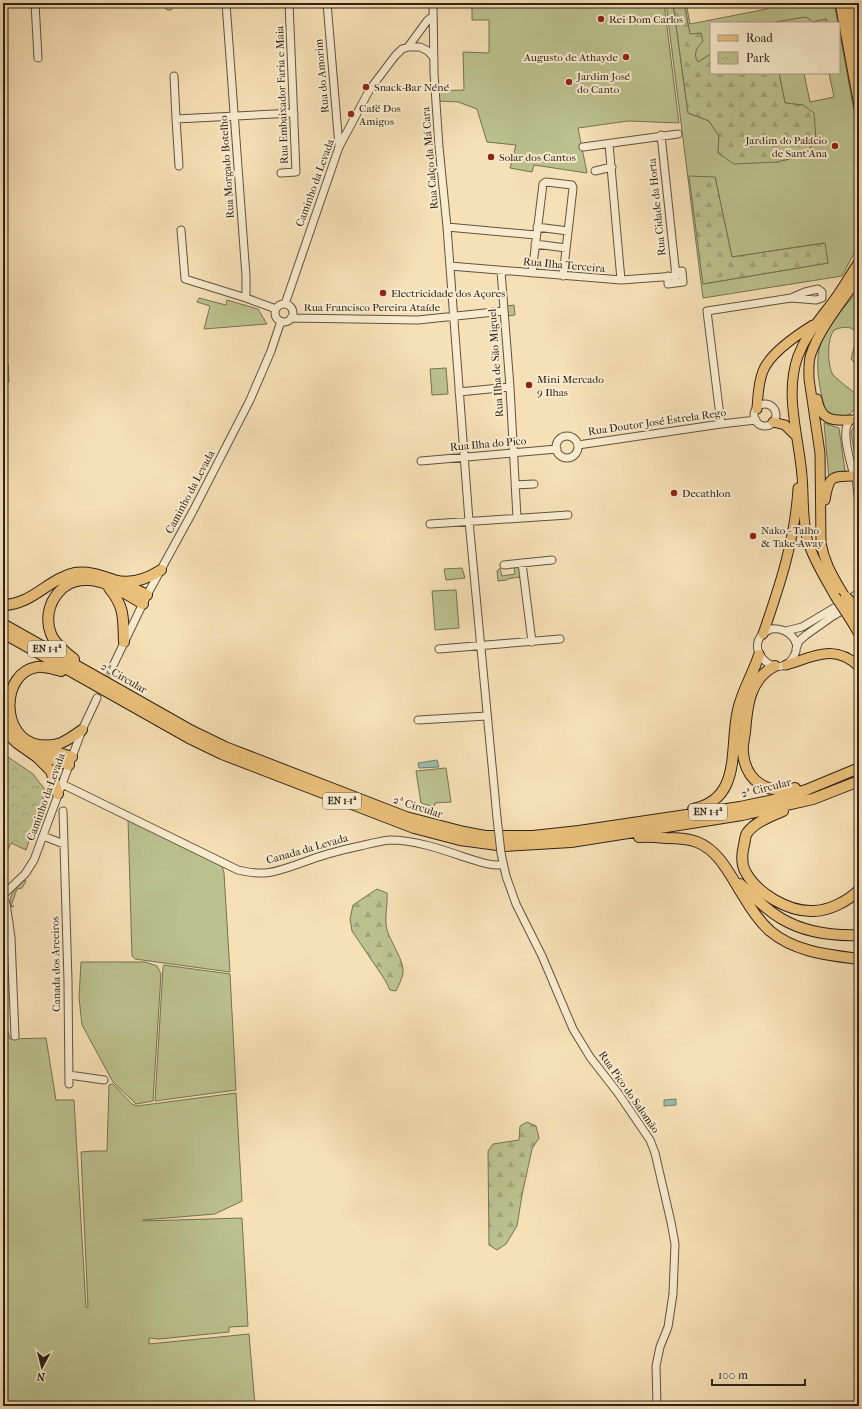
<svg xmlns="http://www.w3.org/2000/svg" width="862" height="1409" viewBox="0 0 862 1409" font-family="'IM FELL French Canon',serif">
	<style>
		.green { fill: #bbc28e; stroke: #757253; fill-rule: evenodd }
		.forest { fill: url(#forest-firs); stroke: #757253 }
		.park { fill: url(#park-crowns); stroke: #757253 }
		.water { fill: #9dbdaa; stroke: #717f70 }
		.lines { fill: none; stroke-linecap: round; stroke-linejoin: round }
		.minor-tunnel { stroke: #ceba96; stroke-width: 7; stroke-dasharray: 7 3.5; stroke-linecap: butt }
		.minor-casing { stroke: #61523f; stroke-width: 9 }
		.major-casing { stroke: #2f2218; stroke-width: 11 }
		.highway-casing { stroke: #2f2218; stroke-width: 12 }
		.minor { stroke: #f9ebcf; stroke-width: 7 }
		.major { stroke: #ebc07a; stroke-width: 9 }
		.highway { stroke: #ebc07a; stroke-width: 10 }
		.minor-bridge-casing { stroke: #61523f; stroke-width: 9; stroke-linecap: butt }
		.major-bridge-casing { stroke: #2f2218; stroke-width: 11; stroke-linecap: butt }
		.highway-bridge-casing { stroke: #2f2218; stroke-width: 12; stroke-linecap: butt }
		.minor-bridge { stroke: #f9ebcf; stroke-width: 7 }
		.major-bridge { stroke: #ebc07a; stroke-width: 9 }
		.highway-bridge { stroke: #ebc07a; stroke-width: 10 }
		.poi-dot { fill: #8f2418; stroke: #f9ebcf; stroke-width: 1.5 }
		.labels { text-anchor: middle; dominant-baseline: central; stroke-width: 4; stroke-linejoin: round; paint-order: stroke }
		.shield { fill: #f9ebcf; stroke: #6c5e4f; stroke-width: 1 }
		.shield-label { font-size: 10px; font-weight: bold; fill: #2f2218 }
		.poi-label { font-size: 11px; fill: #2f2218; stroke: #f9ebcf; text-anchor: start }
		.street-label { font-size: 11px; fill: #2f2218; stroke: #f9ebcf }
	</style>
	<defs>
		<pattern id="forest-firs" width="22" height="20" patternUnits="userSpaceOnUse"><rect width="22" height="20" fill="#bbc28e"/><path d="M5 1l3.5 6h-7zM16 11l3.5 6h-7z" fill="#a1a67a"/></pattern>
		<pattern id="park-crowns" width="20" height="18" patternUnits="userSpaceOnUse"><rect width="20" height="18" fill="#bbc28e"/><path d="M2 6a3 3 0 1 1 6 0M12 15a3 3 0 1 1 6 0" fill="none" stroke="#a1a67a"/></pattern>
	</defs>
	<rect width="100%" height="100%" fill="#f6e0b5"/>
	<filter id="stains"><feTurbulence type="fractalNoise" baseFrequency=".005" numOctaves="4"/><feColorMatrix values="0 0 0 0 .2 0 0 0 0 .09 0 0 0 0 .02 0 0 0 .5 -.17"/></filter>
	<radialGradient id="worn" r=".72"><stop offset=".6" stop-color="#630" stop-opacity="0"/><stop offset="1" stop-color="#630" stop-opacity=".3"/></radialGradient>
	<path class="green" d="M 472,3 L 664,3 L 679,123 L 628,121 L 578,128 L 587,173 L 534,165 L 532,172 L 510,168 L 516,145 L 487,142 L 477,109 L 458,102 L 439,101 L 437,91 L 464,90 L 463,52 L 489,53 L 489,20 L 472,20 Z
		M 666,3 L 673,3 L 688,113 L 709,121 L 719,136 L 718,153 L 777,162 L 805,155 L 816,140 L 803,105 L 785,103 L 779,73 L 804,73 L 810,102 L 834,97 L 829,73 L 839,73 L 839,29 L 859,138 L 859,214 L 857,217 L 859,244 L 842,276 L 703,298 ZM 715,177 L 732,257 L 824,243 L 828,263 L 703,284 Z
		M 684,3 L 686,3 L 690,24 L 767,9 L 766,3 L 834,3 L 838,23 L 827,23 L 826,19 L 812,22 L 806,17 L 770,23 L 711,23 L 711,54 L 698,62 L 695,58 L 696,49 L 690,35 Z
		M 856,293 L 859,313 L 859,341 C 856,326 847,325 834,330 C 827,338 827,366 833,375 C 839,381 850,389 857,395 L 858,405 L 849,415 L 836,418 L 825,411 C 821,392 815,370 819,350 C 824,328 842,310 856,293 Z
		M 199,298 L 226,305 L 227,300 L 258,309 L 267,324 L 204,329 L 210,306 L 197,302 Z
		M 514,305 L 515,315 L 508,316 L 507,306 Z
		M 855,343 L 859,367 L 851,359 Z
		M 3,363 L 8,363 L 9,382 L 3,382 Z
		M 446,368 L 448,394 L 432,395 L 430,369 Z
		M 859,422 L 859,473 L 857,468 L 851,433 L 854,425 Z
		M 824,423 L 839,428 L 845,471 C 839,472 833,474 829,479 Z
		M 514,567 L 518,567 L 521,569 L 522,576 L 520,579 L 519,577 L 507,579 L 507,580 L 498,581 L 497,571 L 500,568 L 502,576 L 515,574 Z
		M 462,568 L 465,578 L 446,580 L 444,569 Z
		M 456,590 L 459,628 L 435,630 L 432,591 Z
		M 446,768 L 451,802 L 435,803 L 434,807 L 421,803 L 416,771 Z
		M 128,819 L 222,866 L 224,873 L 230,972 L 135,959 L 132,956 Z
		M 25,880 L 26,881 L 22,888 L 17,889 L 11,906 L 14,906 L 13,907 L 10,905 C 9,893 17,887 25,880 Z
		M 81,962 L 145,962 L 157,966 L 161,974 L 153,1101 L 136,1104 L 113,1082 L 82,1025 L 79,998 Z
		M 164,965 L 230,974 L 236,1090 L 155,1101 L 163,968 Z
		M 3,1030 L 8,1031 L 10,1039 L 46,1038 L 56,1100 L 74,1100 L 86,1308 L 88,1307 L 81,1152 L 93,1151 L 107,1151 L 109,1085 L 113,1084 L 132,1104 L 137,1106 L 236,1093 L 242,1201 L 215,1214 L 143,1220 L 143,1221 L 242,1218 L 248,1326 L 229,1327 L 229,1332 L 159,1339 L 149,1338 L 149,1344 L 249,1334 L 255,1406 L 3,1406 Z"/>
	<path class="forest" d="M 673,3 L 684,3 L 690,34 L 701,33 L 703,41 C 698,47 692,53 698,62 L 711,54 L 711,73 L 779,73 L 785,103 L 803,105 L 814,113 L 816,140 L 805,155 L 777,162 L 734,164 L 718,153 L 719,136 L 709,121 L 688,113 Z
		M 806,17 L 813,22 L 826,19 L 827,23 L 770,23 Z
		M 689,176 L 715,177 L 732,257 L 825,243 L 828,263 L 703,284 Z
		M 377,889 L 387,893 C 388,905 384,918 387,930 C 390,941 405,962 403,973 C 402,979 399,985 396,991 L 390,990 L 385,980 L 352,931 L 350,919 L 353,905 Z
		M 527,1122 L 536,1126 L 539,1138 L 532,1149 L 522,1195 L 517,1226 L 506,1244 L 497,1250 L 489,1245 L 488,1151 L 493,1144 L 519,1140 L 520,1126 Z"/>
	<path class="park" d="M 3,751 L 8,757 L 33,774 L 46,791 L 26,850 L 11,843 L 3,860 Z"/>
	<path class="water" d="M 437,760 L 439,767 L 419,768 L 418,763 Z
		M 676,1099 L 676,1105 L 664,1106 L 664,1100 Z"/>
	<g class="lines">
		<path class="minor-tunnel" d="M 97,698 L 111,670"/>
		<g class="minor-casing">
			<path id="minor" d="M 35,3 L 38,58
				M 169,3 L 169,6
				M 226,3 L 246,276 L 246,298 L 276,309
				M 327,3 L 339,146
				M 433,3 L 434,73 L 439,147 L 447,227 L 469,521 L 497,818
				M 408,47 L 427,21 L 433,16
				M 174,76 L 176,119
				M 609,144 L 621,280
				M 583,147 L 678,134
				M 179,166 L 176,119 L 294,113
				M 595,171 L 612,167
				M 281,173 L 296,172 L 289,3
				M 447,227 L 536,235
				M 537,227 L 568,231
				M 181,230 L 185,279 L 246,298
				M 535,244 L 566,248
				M 450,266 L 621,280 L 676,276 L 661,135
				M 501,271 L 510,387 L 517,518
				M 532,273 L 543,184 L 546,182 L 572,185 L 573,188 L 563,276
				M 668,276 L 668,284 L 683,282 L 682,271 L 675,272
				M 285,304 L 339,147 L 370,89 L 395,56 L 402,49 L 408,47 L 420,47 L 428,51 L 434,58
				M275 313a9 9 0 1 1 18 0a9 9 0 1 1-18 0Z
				M 291,318 L 418,320 L 504,311
				M 459,392 L 510,387
				M754 415a11 11 0 1 1 22 0a11 11 0 1 1-22 0Z
				M 859,417 C 856,418 852,419 850,421 C 840,429 850,460 853,472 L 854,476 L 859,481
				M 721,424 L 707,311 L 791,298 L 816,300 L 822,298 L 822,292 L 818,289 L 805,292 L 791,298
				M556 447a11 11 0 1 1 22 0a11 11 0 1 1-22 0Z
				M 578,445 L 721,424 L 756,420
				M 421,461 L 557,449
				M 856,478 L 859,503
				M 515,485 L 534,484
				M 430,524 L 568,515
				M 522,563 L 532,642
				M 504,565 L 552,560
				M 771,629 C 786,627 803,640 794,656 C 778,686 736,644 771,629 Z
				M 786,631 L 802,627 L 859,593
				M 439,649 L 560,639
				M 796,649 L 799,641 L 806,635 L 833,616 L 859,601
				M 111,670 L 147,595 L 193,511 L 250,400 L 271,351 L 281,321
				M 418,720 L 487,716
				M 62,784 L 238,870 C 266,877 278,871 304,862 C 322,855 341,850 360,846 C 369,844 380,841 390,840 C 415,840 441,849 464,857 C 477,861 489,866 503,865
				M 63,811 L 68,981 L 69,1084
				M 43,836 L 64,844
				M 501,853 L 506,876 L 516,904 L 542,956 L 573,1029 L 590,1057 L 618,1093 L 650,1140 L 655,1153 L 671,1222 L 675,1244 L 673,1294 L 668,1327 L 660,1347 L 656,1366 L 657,1406
				M 3,895 L 25,874 L 34,860 L 82,730 L 97,698
				M 6,903 L 11,938 L 15,1036
				M 3,933 L 9,922
				M 69,1075 L 104,1080"/>
		</g>
		<g class="major-casing">
			<path id="major" d="M 840,3 L 859,106
				M 849,3 L 859,59
				M 817,399 C 821,420 831,421 850,420
				M 757,409 C 758,396 758,383 763,371 C 770,353 797,335 813,325
				M 773,422 L 785,425 L 796,436
				M 825,500 C 829,477 830,476 854,476
				M 835,596 C 825,578 814,561 808,542 C 802,522 804,496 802,476 C 799,436 784,395 798,356 C 806,335 819,320 832,303 C 842,290 850,275 859,262
				M 845,597 C 834,578 825,565 821,543 L 820,453 L 809,379 C 809,371 808,362 811,354 C 819,329 844,299 859,277
				M 850,619 L 859,634
				M 763,634 C 780,585 795,540 798,488
				M 786,665 C 813,657 835,643 859,667"/>
		</g>
		<g class="highway-casing">
			<path id="highway" d="M 120,582 L 147,595
				M 109,588 C 125,607 123,618 124,642
				M 3,605 C 32,605 49,578 75,573 C 89,571 102,576 114,580 C 131,585 147,579 161,570
				M 3,624 L 192,731 L 225,747 L 406,817 L 464,832 L 485,836 L 533,836 L 579,831 L 740,807 L 778,799 L 806,790 L 859,768
				M 3,633 L 189,738 L 222,754 L 414,828 L 460,840 L 505,846 L 571,842 L 742,815 L 813,799 L 859,781
				M 74,659 C 65,652 55,644 51,634 C 41,609 59,579 87,580 C 107,580 126,594 143,604
				M 775,666 C 749,679 747,707 745,732 C 744,739 742,746 743,753 C 746,782 768,795 795,788
				M 61,671 C 53,669 45,666 37,667 C 0,673 0,739 39,745 C 47,746 54,746 61,743 C 68,740 75,735 82,730
				M 3,727 L 9,735 L 17,743 L 37,757 L 51,771 L 58,794
				M 43,748 L 72,757
				M 36,753 L 69,765
				M 693,809 C 743,799 729,747 738,710 C 742,691 753,674 759,655
				M 783,811 C 771,816 755,822 747,833 C 745,836 745,841 744,845 C 742,853 741,863 745,871 C 757,894 789,912 813,911 C 829,911 848,901 859,890
				M 639,837 C 648,836 657,837 666,838 C 676,838 687,838 697,842 C 720,851 731,877 744,897 C 751,909 759,921 770,931 C 795,952 828,955 859,959
				M 740,884 C 753,896 766,910 782,919 C 806,933 832,936 859,935"/>
		</g>
		<use href="#minor" class="minor"/>
		<use href="#major" class="major"/>
		<use href="#highway" class="highway"/>
		<g class="minor-bridge-casing">
			<path id="minor-bridge" d="M 497,818 L 501,853"/>
		</g>
		<g class="major-bridge-casing">
			<path id="major-bridge" d="M 835,596 L 850,619
				M 847,602 L 855,616"/>
		</g>
		<g class="highway-bridge-casing">
			<path id="highway-bridge" d="M 846,597 L 855,607"/>
		</g>
		<use href="#minor-bridge" class="minor-bridge"/>
		<use href="#major-bridge" class="major-bridge"/>
		<use href="#highway-bridge" class="highway-bridge"/>
	</g>
	<g class="poi-dot">
		<circle cx="601" cy="19" r="4"/>
		<circle cx="626" cy="57" r="4"/>
		<circle cx="569" cy="82" r="4"/>
		<circle cx="366" cy="87" r="4"/>
		<circle cx="351" cy="114" r="4"/>
		<circle cx="835" cy="146" r="4"/>
		<circle cx="491" cy="157" r="4"/>
		<circle cx="383" cy="293" r="4"/>
		<circle cx="529" cy="385" r="4"/>
		<circle cx="674" cy="493" r="4"/>
		<circle cx="753" cy="536" r="4"/>
	</g>
	<g class="labels">
		<g class="shield">
			<rect x="28" y="641" width="38" height="16" rx="3"/>
			<rect x="323" y="793" width="38" height="16" rx="3"/>
			<rect x="689" y="804" width="38" height="16" rx="3"/>
		</g>
		<g class="shield-label">
			<text x="47" y="649">EN 1-1ª</text>
			<text x="342" y="801">EN 1-1ª</text>
			<text x="708" y="812">EN 1-1ª</text>
		</g>
		<g class="poi-label">
			<text x="609" y="19">Rei Dom Carlos</text>
			<text x="618" y="57" text-anchor="end">Augusto de Athayde</text>
			<text x="577" y="76">Jardim José<tspan x="577" dy="13">do Canto</tspan></text>
			<text x="374" y="87">Snack-Bar Néné</text>
			<text x="359" y="108">Café Dos<tspan x="359" dy="13">Amigos</tspan></text>
			<text x="827" y="140" text-anchor="end">Jardim do Palácio<tspan x="827" dy="13">de Sant'Ana</tspan></text>
			<text x="499" y="157">Solar dos Cantos</text>
			<text x="391" y="293">Electricidade dos Açores</text>
			<text x="537" y="379">Mini Mercado<tspan x="537" dy="13">9 Ilhas</tspan></text>
			<text x="682" y="493">Decathlon</text>
			<text x="761" y="530">Nako - Talho<tspan x="761" dy="13">&amp; Take-Away</tspan></text>
		</g>
		<g class="street-label">
			<text transform="translate(322 76) rotate(-95)">Rua do Amorim</text>
			<text transform="translate(282 95) rotate(-92)">Rua Embaixador Faria e Maia</text>
			<text transform="translate(430 158) rotate(-95)">Rua Calço da Má Cara</text>
			<text transform="translate(227 167) rotate(-94)">Rua Morgado Botelho</text>
			<text transform="translate(315 183) rotate(-70)">Caminho da Levada</text>
			<text transform="translate(657 207) rotate(-96)">Rua Cidade da Horta</text>
			<text transform="translate(564 265) rotate(5)">Rua Ilha Terceira</text>
			<text x="372" y="307">Rua Francisco Pereira Ataíde</text>
			<text transform="translate(496 363) rotate(-94)">Rua Ilha de São Miguel</text>
			<text transform="translate(657 422) rotate(-8)">Rua Doutor José Estrela Rego</text>
			<text transform="translate(488 444) rotate(-5)">Rua Ilha do Pico</text>
			<text transform="translate(190 492) rotate(-62)">Caminho da Levada</text>
			<text transform="translate(124 678) rotate(30)">2ª Circular</text>
			<text transform="translate(766 788) rotate(-14)">2ª Circular</text>
			<text transform="translate(46 797) rotate(-70)">Caminho da Levada</text>
			<text transform="translate(418 807) rotate(18)">2ª Circular</text>
			<text transform="translate(307 849) rotate(-16)">Canada da Levada</text>
			<text transform="translate(56 964) rotate(-91)">Canada dos Areeiros</text>
			<text transform="translate(629 1092) rotate(55)">Rua Pico do Salomão</text>
		</g>
	</g>
	<rect width="862" height="1409" fill="none" stroke="#f6e0b5" stroke-width="16"/>
	<rect x="4" y="4" width="854" height="1401" fill="none" stroke="#2f2218" stroke-width="2"/>
	<rect x="8" y="8" width="846" height="1393" fill="none" stroke="#2f2218"/>
	<rect x="710" y="22" width="130" height="52" fill="#f9ebcf" stroke="#a89b86"/>
	<rect x="718" y="35" width="20" height="6" fill="#ebc07a" stroke="#a89b86"/>
	<text x="746" y="42" font-size="12" fill="#2f2218">Road</text>
	<rect x="718" y="52" width="20" height="12" fill="url(#park-crowns)" stroke="#a89b86"/>
	<text x="746" y="62" font-size="12" fill="#2f2218">Park</text>
	<g transform="translate(42 1367) rotate(187)" stroke="#f9ebcf" stroke-width="3" paint-order="stroke">
	<path d="M0-3L7 15L0 10L-7 15Z" fill="#2f2218"/>
	<text y="-6" font-size="11" font-weight="bold" text-anchor="middle" fill="#2f2218">N</text>
	</g>
	<path d="M712 1379v6h93v-6" fill="none" stroke="#2f2218" stroke-width="2"/>
	<text x="718" y="1379" font-size="12" fill="#2f2218" stroke="#f9ebcf" stroke-width="3" paint-order="stroke">100 m</text>
	<rect width="100%" height="100%" filter="url(#stains)"/>
	<rect width="100%" height="100%" fill="url(#worn)"/>
</svg>
